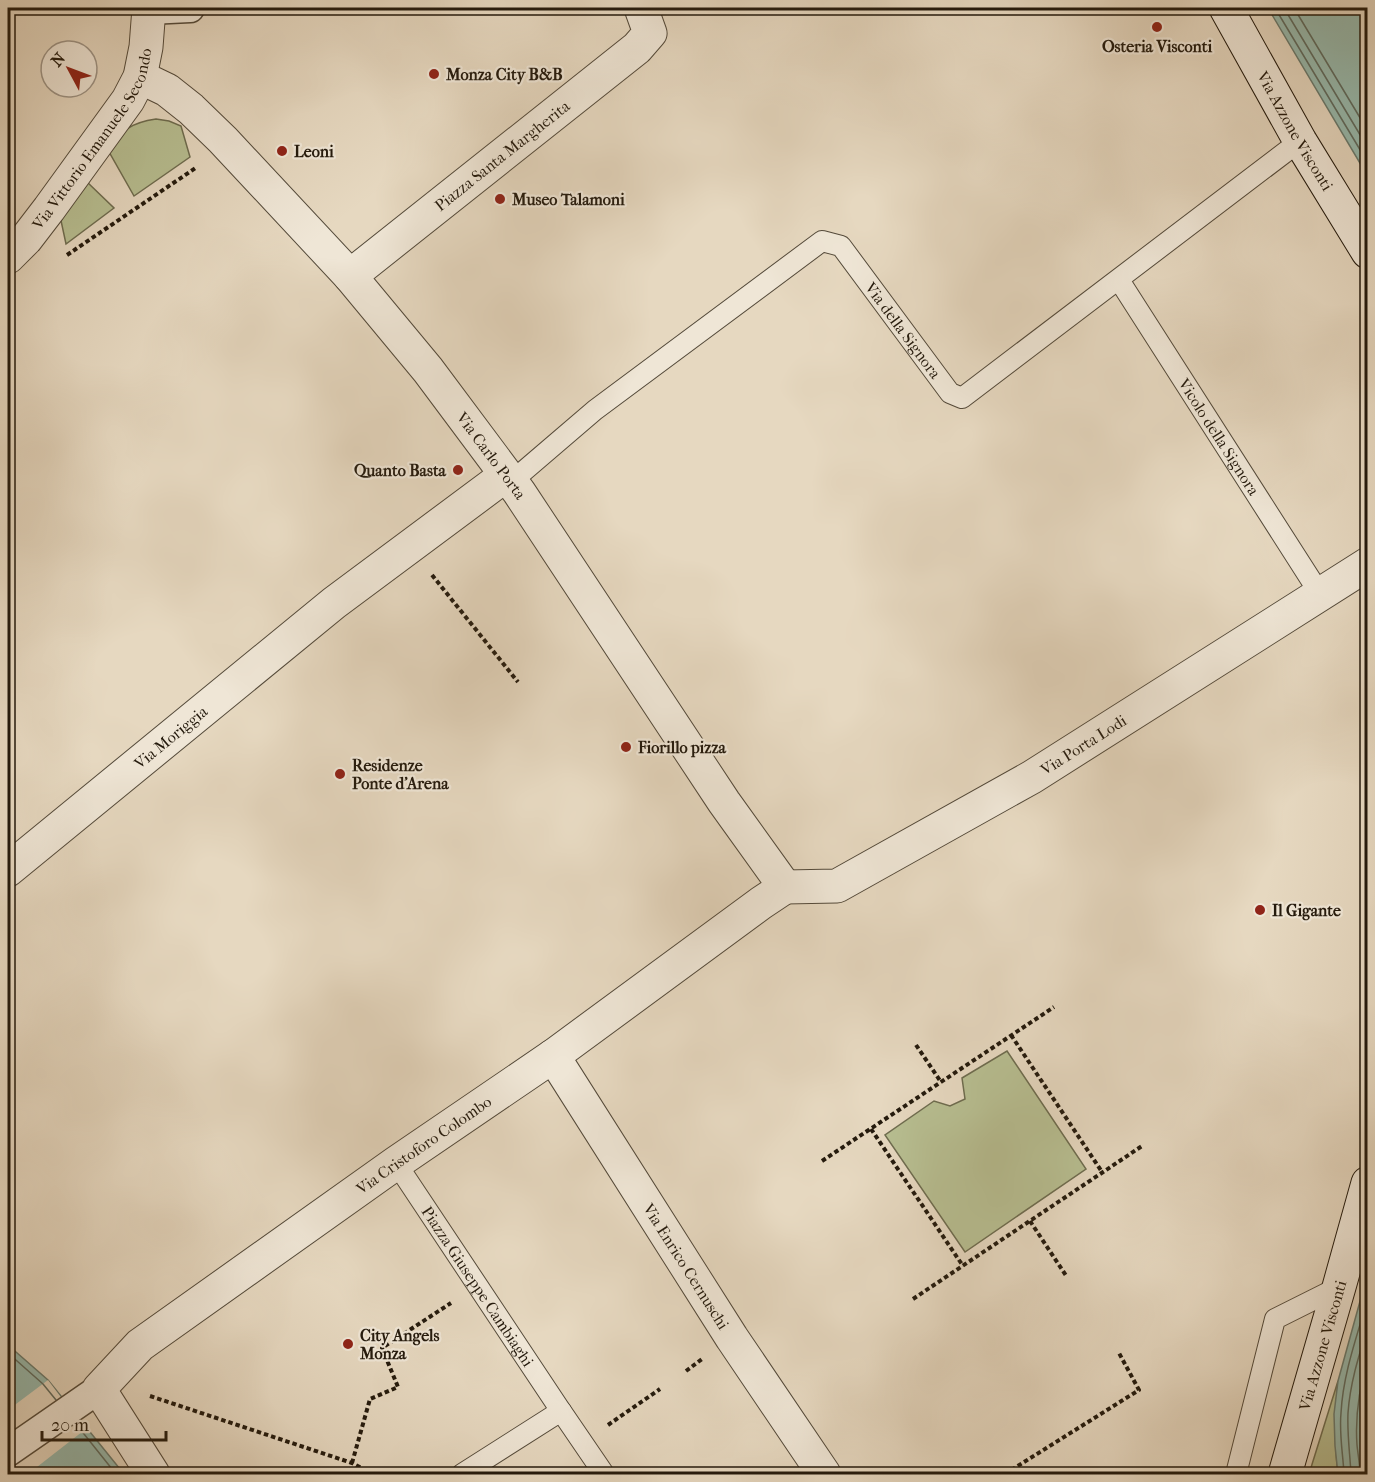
<svg xmlns="http://www.w3.org/2000/svg" width="1375" height="1482" viewBox="0 0 1375 1482" font-family="'IM FELL French Canon',serif">
	<style>
		.green { fill: #b7be91; stroke: #6e6c4f; stroke-width: 1.5 }
		.water { fill: #97baae; stroke: #697a6e; stroke-width: 1.5 }
		.pier { fill: #e6d8c0 }
		.lines { fill: none; stroke-linecap: round; stroke-linejoin: round }
		.shore { stroke: #5e6a5e; stroke-width: 1.5 }
		.service-casing { stroke: #544a3a; stroke-width: 22 }
		.pedestrian-casing { stroke: #544a3a; stroke-width: 31 }
		.minor-casing { stroke: #544a3a; stroke-width: 35 }
		.secondary-casing { stroke: #241a0d; stroke-width: 35 }
		.path { stroke: #241a0d; stroke-width: 4; stroke-dasharray: 4.5 3; stroke-linecap: butt }
		.service { stroke: #efe6d6; stroke-width: 20 }
		.pedestrian { stroke: #efe6d6; stroke-width: 28 }
		.minor { stroke: #efe6d6; stroke-width: 33 }
		.secondary { stroke: #efe6d6; stroke-width: 33 }
		.poi-dot { fill: #8f2418; stroke: #efe6d6; stroke-width: 2 }
		.labels { text-anchor: middle; dominant-baseline: central; stroke-width: 4.5; stroke-linejoin: round; paint-order: stroke }
		.poi-label { font-size: 16px; font-weight: bold; fill: #241a0d; stroke: #efe6d6; text-anchor: start }
		.street-label { font-size: 16px; fill: #241a0d; stroke: #efe6d6 }
	</style>
	<rect width="100%" height="100%" fill="#e6d8c0"/>
	<filter id="stains"><feTurbulence type="fractalNoise" baseFrequency=".00333" numOctaves="4"/><feColorMatrix values="0 0 0 0 .2 0 0 0 0 .09 0 0 0 0 .02 0 0 0 .5 -.17"/></filter>
	<radialGradient id="worn" r=".72"><stop offset=".6" stop-color="#630" stop-opacity="0"/><stop offset="1" stop-color="#630" stop-opacity=".3"/></radialGradient>
	<path class="green" d="M 156,119 L 169,121 L 181,126 L 190,157 L 134,196 L 108,150 C 124,130 129,123 156,119 Z
		M 86,181 L 114,208 L 66,244 L 60,216 Z
		M 1007,1051 L 1086,1169 L 965,1252 L 885,1135 L 934,1101 L 950,1106 L 965,1099 L 962,1078 Z
		M 1338,1381 C 1335,1413 1334,1443 1338,1474 L 1309,1474 Z"/>
	<path class="water" d="M 1268,8 L 1367,8 L 1367,175 Z
		M 1367,1276 L 1367,1474 L 1338,1474 L 1335,1446 L 1334,1414 L 1338,1381 Z
		M 8,1345 L 48,1380 L 124,1474 L 8,1474 Z"/>
	<path class="pier" d="M 48,1380 L 69,1408 L 87,1428 L 28,1474 L 8,1474 L 8,1410 Z"/>
	<g class="lines">
		<path class="shore" d="M 1275,8 L 1368,163
			M 1284,8 L 1368,148
			M 1294,8 L 1368,131
			M 8,1353 L 43,1384 L 56,1400
			M 76,1424 L 116,1474
			M 1344,1474 C 1343,1454 1339,1434 1341,1413 C 1343,1374 1357,1336 1368,1298
			M 1351,1474 C 1350,1454 1347,1434 1348,1413 C 1350,1383 1359,1355 1368,1326
			M 1360,1474 C 1360,1465 1358,1455 1357,1445 C 1355,1416 1359,1388 1368,1359"/>
		<g class="service-casing">
			<g id="service">
				<path id="s1" d="M 1119,280 L 1320,594"/>
				<path id="s2" d="M 511,482 L 595,410 L 822,241 L 841,246 L 950,393 L 962,398 L 1300,141"/>
				<path id="s3" d="M 396,1163 L 561,1411"/>
				<path d="M 462,1474 L 561,1411 L 604,1474"/>
				<path d="M 1236,1474 L 1275,1319 L 1339,1287"/>
			</g>
		</g>
		<g class="pedestrian-casing">
			<path id="pedestrian" d="M 149,10 L 190,8
				M 8,1452 L 99,1389"/>
		</g>
		<g class="minor-casing">
			<g id="minor">
				<path id="s4" d="M 140,77 L 167,90 L 191,109 L 223,140 L 350,276 L 428,370 L 519,492 L 724,802 L 785,887"/>
				<path id="s5" d="M 8,257 L 26,239 L 49,209 L 128,100 L 140,77 L 146,47 L 149,8"/>
				<path id="s6" d="M 350,276 L 637,48 L 650,33 L 641,8"/>
				<path id="s7" d="M 8,870 L 334,603 L 506,475"/>
				<path id="s8" d="M 785,887 L 837,886 L 1032,777 L 1368,564"/>
				<path id="s9" d="M 553,1056 L 732,1338 L 824,1474"/>
				<path id="s10" d="M 153,1474 L 99,1389 L 140,1345 L 396,1163 L 553,1056 L 761,903 L 785,887"/>
			</g>
		</g>
		<g class="secondary-casing">
			<g id="secondary">
				<path id="s11" d="M 1226,8 L 1300,141 L 1368,252"/>
				<path id="s12" d="M 1285,1474 L 1339,1287 L 1368,1183"/>
			</g>
		</g>
		<path class="path" d="M 67,255 L 197,167
			M 432,575 L 518,682
			M 1011,1035 L 1102,1172
			M 916,1045 L 941,1082
			M 871,1129 L 963,1266
			M 822,1161 L 1054,1007
			M 1030,1221 L 1067,1277
			M 913,1299 L 1142,1146
			M 686,1371 L 702,1359
			M 150,1396 L 352,1463 L 373,1474
			M 608,1425 L 660,1389
			M 352,1463 L 370,1399 L 398,1387 L 382,1348 L 451,1303
			M 1005,1474 L 1139,1390 L 1119,1353"/>
		<use href="#service" class="service"/>
		<use href="#pedestrian" class="pedestrian"/>
		<use href="#minor" class="minor"/>
		<use href="#secondary" class="secondary"/>
	</g>
	<g class="poi-dot">
		<circle cx="1157" cy="27" r="6"/>
		<circle cx="434" cy="74" r="6"/>
		<circle cx="282" cy="151" r="6"/>
		<circle cx="500" cy="199" r="6"/>
		<circle cx="458" cy="470" r="6"/>
		<circle cx="626" cy="747" r="6"/>
		<circle cx="340" cy="774" r="6"/>
		<circle cx="1260" cy="910" r="6"/>
		<circle cx="348" cy="1344" r="6"/>
	</g>
	<g class="labels">
		<g class="poi-label">
			<text x="1157" y="46" text-anchor="middle">Osteria Visconti</text>
			<text x="446" y="74">Monza City B&amp;B</text>
			<text x="294" y="151">Leoni</text>
			<text x="512" y="199">Museo Talamoni</text>
			<text x="446" y="470" text-anchor="end">Quanto Basta</text>
			<text x="638" y="747">Fiorillo pizza</text>
			<text x="352" y="765">Residenze<tspan x="352" dy="18">Ponte d'Arena</tspan></text>
			<text x="1272" y="910">Il Gigante</text>
			<text x="360" y="1335">City Angels<tspan x="360" dy="18">Monza</tspan></text>
		</g>
		<g class="street-label">
			<text stroke="none"><textPath href="#s11" startOffset="141">Via Azzone Visconti</textPath></text>
			<text stroke="none"><textPath href="#s5" startOffset="147">Via Vittorio Emanuele Secondo</textPath></text>
			<text stroke="none"><textPath href="#s6" startOffset="194">Piazza Santa Margherita</textPath></text>
			<text stroke="none"><textPath href="#s2" startOffset="518">Via della Signora</textPath></text>
			<text stroke="none"><textPath href="#s1" startOffset="186">Vicolo della Signora</textPath></text>
			<text stroke="none"><textPath href="#s4" startOffset="520">Via Carlo Porta</textPath></text>
			<text stroke="none"><textPath href="#s7" startOffset="210">Via Moriggia</textPath></text>
			<text stroke="none"><textPath href="#s8" startOffset="336">Via Porta Lodi</textPath></text>
			<text stroke="none"><textPath href="#s10" startOffset="508">Via Cristoforo Colombo</textPath></text>
			<text stroke="none"><textPath href="#s9" startOffset="249">Via Enrico Cernuschi</textPath></text>
			<text stroke="none"><textPath href="#s3" startOffset="148">Piazza Giuseppe Cambiaghi</textPath></text>
			<text stroke="none"><textPath href="#s12" startOffset="134">Via Azzone Visconti</textPath></text>
		</g>
	</g>
	<rect width="1375" height="1482" fill="none" stroke="#e6d8c0" stroke-width="30"/>
	<rect x="9" y="9" width="1357" height="1464" fill="none" stroke="#241a0d" stroke-width="3"/>
	<rect x="15" y="15" width="1345" height="1452" fill="none" stroke="#241a0d" stroke-width="1.5"/>
	<g transform="translate(69 69) rotate(311)"><circle r="28" fill="#efe6d6" stroke="#9e9486" stroke-width="1.5"/>
	<path d="M0-4.5L10 22L0 15L-10 22Z" fill="#8f2418"/>
	<text y="-9" font-size="16" font-weight="bold" text-anchor="middle" fill="#241a0d">N</text>
	</g>
	<path d="M42 1431v9h124v-9" fill="none" stroke="#241a0d" stroke-width="3"/>
	<text x="51" y="1431" font-size="18" fill="#241a0d" stroke="#efe6d6" stroke-width="4.5" paint-order="stroke">20 m</text>
	<rect width="100%" height="100%" filter="url(#stains)"/>
	<rect width="100%" height="100%" fill="url(#worn)"/>
</svg>
